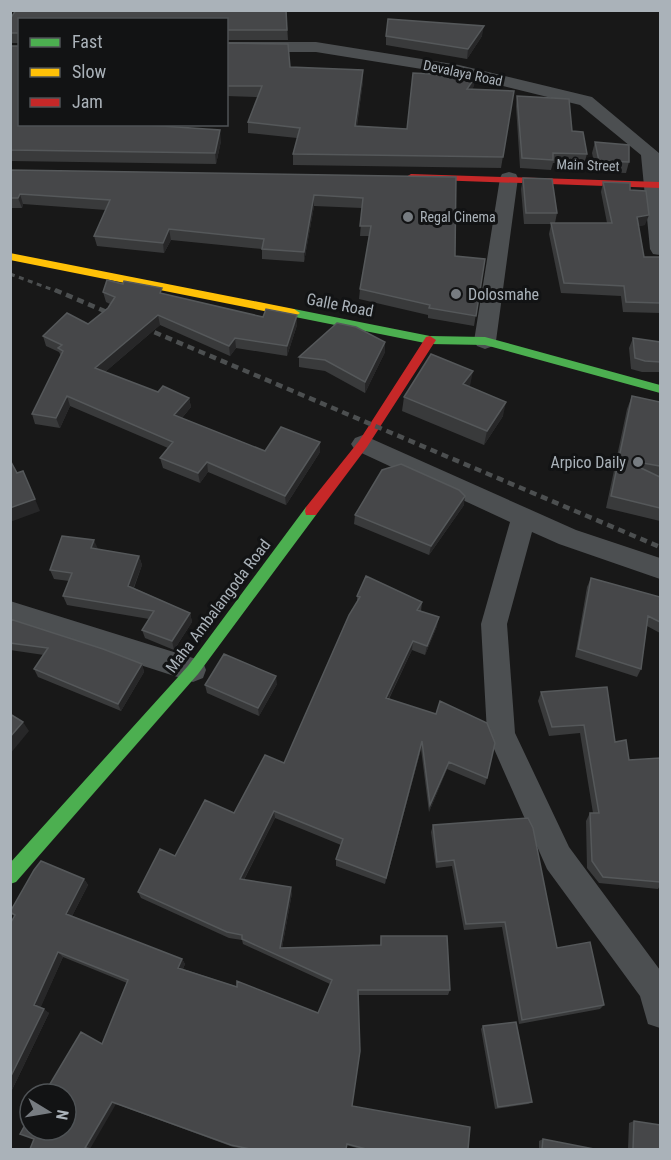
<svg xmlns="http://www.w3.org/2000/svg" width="671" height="1160" viewBox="0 0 671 1160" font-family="'Roboto Condensed',sans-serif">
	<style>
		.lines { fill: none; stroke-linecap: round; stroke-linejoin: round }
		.street { fill: #4c4f51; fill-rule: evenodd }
		.fast { fill: #4caf50; fill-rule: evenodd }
		.slow { fill: #ffc107; fill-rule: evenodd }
		.jam { fill: #c62828; fill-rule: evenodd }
		.rail-far1 { stroke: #4c4f50; stroke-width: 3; stroke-dasharray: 5 4.5; stroke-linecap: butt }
		.rail { stroke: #4c4f50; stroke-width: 4.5; stroke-dasharray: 7 5; stroke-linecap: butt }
		.wall { fill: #393a3b }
		.shaded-wall { fill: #272728 }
		.building { fill: #464749; stroke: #55585a; stroke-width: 1.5 }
		.poi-dot { fill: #777c81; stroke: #121314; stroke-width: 2 }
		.labels { text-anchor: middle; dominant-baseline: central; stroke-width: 6; stroke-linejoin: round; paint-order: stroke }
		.far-street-label { font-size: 14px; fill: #aab2b9; stroke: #121314 }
		.far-poi-label { font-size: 14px; fill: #aab2b9; stroke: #121314; text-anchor: start }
		.poi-label { font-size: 16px; fill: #aab2b9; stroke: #121314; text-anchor: start }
		.street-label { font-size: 16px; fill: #aab2b9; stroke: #121314 }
	</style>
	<rect width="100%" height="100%" fill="#181818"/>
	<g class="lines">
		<path class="street" d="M 226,42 L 316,42 L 459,65 L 592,97 L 659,153 L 660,255 L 653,254 L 650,249 L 641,155 L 580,105 L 459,75 L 316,52 L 226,52 Z
			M 509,172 L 516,174 L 518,178 L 496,341 L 493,346 L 485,349 L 477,346 L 474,341 L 500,178 L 502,174 Z
			M 363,435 L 576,530 L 660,558 L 660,579 L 559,544 L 532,532 L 507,624 L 515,733 L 569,847 L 660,970 L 660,1028 L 648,1024 L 640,996 L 547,869 L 487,733 L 481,624 L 510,522 L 355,450 L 351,444 L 355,438 Z
			M 10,601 L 193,658 L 203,662 L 206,670 L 203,678 L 193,682 L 10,623 Z"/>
		<path class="fast" d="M 294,309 L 430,336 L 485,337 L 660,385 L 660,393 L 485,345 L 430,344 L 290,316 L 290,310 Z
			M 311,506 L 316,507 L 317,511 L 316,515 L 198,674 L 16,882 L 10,884 L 10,863 L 188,666 L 306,507 Z"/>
		<path class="slow" d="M 10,253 L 294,309 L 300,313 L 294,317 L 10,260 Z"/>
		<path class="jam" d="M 411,174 L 660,182 L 660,188 L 407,179 L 406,177 Z
			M 430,336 L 436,340 L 367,447 L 316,515 L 306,515 L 305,511 L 306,507 L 359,441 L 426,337 Z"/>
		<path class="rail-far1" d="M 10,274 L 59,292"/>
		<path class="rail" d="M 55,290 L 660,547"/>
	</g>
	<path class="wall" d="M 286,10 L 288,40 L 226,40 L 226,20 L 20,20 L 20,124 L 221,141 L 216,164 L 10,161 L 10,46 L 19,46 L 19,43 L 10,43 L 10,18 L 146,11 Z
		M 386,36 L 482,36 L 467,59 L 386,45 Z
		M 226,43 L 290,67 L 363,70 L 363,81 L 357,126 L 407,129 L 474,86 L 472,89 L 514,91 L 501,168 L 293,165 L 293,154 L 297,138 L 248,133 L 248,122 L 258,97 L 226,96 Z
		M 517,96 L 572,131 L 587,154 L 584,164 L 553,163 L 551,170 L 520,168 L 516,106 Z
		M 595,142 L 629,162 L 626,173 L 596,172 L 592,153 Z
		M 10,170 L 456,177 L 455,256 L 485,259 L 474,326 L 428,318 L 428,315 L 359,299 L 360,289 L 369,236 L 360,236 L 362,208 L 314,206 L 304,262 L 262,259 L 262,249 L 171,240 L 164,253 L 97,246 L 94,236 L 106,210 L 23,204 L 22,208 L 10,208 Z
		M 523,178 L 557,213 L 555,223 L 607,223 L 601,192 L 603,182 L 630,190 L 645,225 L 638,226 L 644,257 L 660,257 L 660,313 L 623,312 L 621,296 L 561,293 L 549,234 L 551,224 L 524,224 L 521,189 Z
		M 123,284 L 297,325 L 287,356 L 236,348 L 230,356 L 160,325 L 105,372 L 158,392 L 189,398 L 191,407 L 182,418 L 265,451 L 320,452 L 286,505 L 208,472 L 200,483 L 163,468 L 160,458 L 168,448 L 70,406 L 60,428 L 35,424 L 32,414 L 61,356 L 59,352 L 46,346 L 43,336 L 88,324 L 108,308 L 110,304 L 106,302 L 103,292 Z
		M 633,338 L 660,342 L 660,372 L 642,372 L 631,369 L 629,348 Z
		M 385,352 L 365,393 L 325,371 L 299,367 L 299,357 Z
		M 470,386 L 469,387 L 503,416 L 484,445 L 402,411 L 404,397 Z
		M 632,396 L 660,402 L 660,521 L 606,508 L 627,409 Z
		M 464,505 L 429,555 L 354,524 L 355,515 Z
		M 98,549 L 139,556 L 142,565 L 134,588 L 190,613 L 192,622 L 174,650 L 145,638 L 142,630 L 149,619 L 67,605 L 63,596 L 69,581 L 54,579 L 50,570 Z
		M 591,578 L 660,597 L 660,633 L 647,626 L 641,669 L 637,677 L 575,657 L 587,587 Z
		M 357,596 L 422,602 L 421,611 L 437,626 L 425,655 L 412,650 L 389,699 L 487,778 L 485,785 L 447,769 L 429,812 L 421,749 L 385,884 L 336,866 L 336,859 L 341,845 L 275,818 L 244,880 L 292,893 L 282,948 L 380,945 L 381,936 L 450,990 L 448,995 L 358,995 L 352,1106 L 468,1149 L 360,1149 L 346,1145 L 346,1149 L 245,1149 L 233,1147 L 116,1104 L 30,1149 L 102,1044 L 127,983 L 63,957 L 40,1008 L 49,1013 L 10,1094 L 14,916 L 10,913 L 84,879 L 88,885 L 72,916 L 182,959 L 185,964 L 183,969 L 318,1013 L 330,984 L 243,944 L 242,940 L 229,938 L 141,898 L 138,892 L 175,856 L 234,813 L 284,763 L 357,602 Z
		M 10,619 L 142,664 L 144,672 L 121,711 L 38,677 L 34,669 L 44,655 L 10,650 Z
		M 277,684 L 259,716 L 207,693 L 205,685 Z
		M 541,692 L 615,742 L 629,760 L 660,758 L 660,886 L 658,889 L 599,883 L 587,868 L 586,821 L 590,813 L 593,813 L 580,733 L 549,736 L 538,701 Z
		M 433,825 L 557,948 L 604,1005 L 600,1009 L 519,1024 L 502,927 L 464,930 L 452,866 L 436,868 L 431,832 Z
		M 483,1026 L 532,1102 L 528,1104 L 495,1109 L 481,1029 Z
		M 634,1121 L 660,1149 L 628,1149 L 629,1123 Z
		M 543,1139 L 594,1149 L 539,1149 L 539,1141 Z"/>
	<path class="shaded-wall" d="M 484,26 L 482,36 L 467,59 L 468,49 Z
		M 363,70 L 363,81 L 355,136 L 355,126 Z
		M 476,76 L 474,86 L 466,100 L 467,89 Z
		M 220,130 L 221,141 L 216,164 L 215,153 Z
		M 20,194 L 23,204 L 22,208 L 18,198 Z
		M 314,195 L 314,206 L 304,262 L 304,252 Z
		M 649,215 L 645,225 L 634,227 L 637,217 Z
		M 169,229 L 171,240 L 164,253 L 163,243 Z
		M 158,315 L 160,325 L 98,378 L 95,368 Z
		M 297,315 L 297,325 L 287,356 L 287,346 Z
		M 235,338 L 236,348 L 230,356 L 229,346 Z
		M 385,342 L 385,352 L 365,393 L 365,382 Z
		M 473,371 L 470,386 L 461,399 L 463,384 Z
		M 67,396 L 70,406 L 60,428 L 56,418 Z
		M 189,398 L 191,407 L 176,425 L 174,415 Z
		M 506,402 L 503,416 L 484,445 L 487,431 Z
		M 320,442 L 320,452 L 286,505 L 285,496 Z
		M 207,462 L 208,472 L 200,483 L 198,473 Z
		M 465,496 L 464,505 L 429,555 L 431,546 Z
		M 35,499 L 40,511 L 10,522 L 10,508 Z
		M 94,540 L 98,549 L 95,558 L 91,548 Z
		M 139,556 L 142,565 L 131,594 L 128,586 Z
		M 190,613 L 192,622 L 174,650 L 172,641 Z
		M 439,617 L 437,626 L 425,655 L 427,646 Z
		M 413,641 L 412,650 L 385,706 L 386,698 Z
		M 142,664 L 144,672 L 121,711 L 118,704 Z
		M 276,676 L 277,684 L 259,716 L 258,708 Z
		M 23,722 L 29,731 L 10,754 L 10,737 Z
		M 422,741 L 421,749 L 385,884 L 386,878 Z
		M 449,762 L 447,769 L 429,812 L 430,805 Z
		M 274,811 L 275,818 L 241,885 L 240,879 Z
		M 84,879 L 88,885 L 70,920 L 66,914 Z
		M 291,887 L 292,893 L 281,953 L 280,948 Z
		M 58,952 L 63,957 L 40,1009 L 34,1005 Z
		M 182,959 L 185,964 L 181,973 L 178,968 Z
		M 44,1009 L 49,1013 L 10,1094 L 10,1078 Z
		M 112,1102 L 116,1104 L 90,1149 L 85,1148 Z"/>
	<path class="building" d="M 16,10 L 286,10 L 287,30 L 226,30 L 226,20 L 20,20 L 20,124 L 133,124 L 220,130 L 215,153 L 10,150 L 10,46 L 19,46 L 19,33 L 10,33 L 10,19 Z
		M 388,19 L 484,26 L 468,49 L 386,36 Z
		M 226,43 L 288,44 L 290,67 L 363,70 L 355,126 L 407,129 L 413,73 L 476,76 L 467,89 L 514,91 L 503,157 L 293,154 L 300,128 L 248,122 L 262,86 L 226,86 Z
		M 517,96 L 569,99 L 572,131 L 583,132 L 587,154 L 553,153 L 553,160 L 522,158 Z
		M 595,142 L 629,145 L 629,162 L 599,161 Z
		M 10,170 L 456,177 L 455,256 L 485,259 L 476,316 L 429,308 L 430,305 L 360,289 L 371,226 L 360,226 L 363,198 L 314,195 L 304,252 L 262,249 L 264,239 L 169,229 L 163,243 L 94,236 L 110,200 L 20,194 L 18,198 L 10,198 Z
		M 523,178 L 552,179 L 557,213 L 526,213 Z
		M 603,182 L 630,183 L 630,190 L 646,191 L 649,215 L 637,217 L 644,257 L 660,257 L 660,303 L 626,302 L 624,286 L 564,283 L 551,223 L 612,223 Z
		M 107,280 L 123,284 L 124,281 L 162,288 L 160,293 L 263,317 L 266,309 L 297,315 L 287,346 L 235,338 L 229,346 L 158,315 L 95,368 L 158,392 L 163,386 L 189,398 L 174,415 L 265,451 L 281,427 L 320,442 L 285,496 L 207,462 L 198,473 L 160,458 L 173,442 L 67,396 L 56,418 L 32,414 L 63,351 L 58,348 L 62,345 L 43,336 L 67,313 L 88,324 L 108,308 L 115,297 L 103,292 Z
		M 337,323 L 356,327 L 385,342 L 365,382 L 325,360 L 299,357 Z
		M 633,338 L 660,342 L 660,362 L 645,361 L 635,358 Z
		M 431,354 L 473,371 L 463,384 L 506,402 L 487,431 L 404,397 Z
		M 632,396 L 660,402 L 660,466 L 643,463 L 641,468 L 660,477 L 660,508 L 611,496 Z
		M 10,460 L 17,473 L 23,471 L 35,499 L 10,508 Z
		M 401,464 L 459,490 L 465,496 L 431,546 L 355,515 L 382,470 Z
		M 62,536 L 94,540 L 91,548 L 139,556 L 128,586 L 190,613 L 172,641 L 142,630 L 154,611 L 63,596 L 72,573 L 50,570 Z
		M 366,576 L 422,602 L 417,610 L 439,617 L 427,646 L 413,641 L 386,698 L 436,714 L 440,701 L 487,723 L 495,743 L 487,778 L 449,762 L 430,805 L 422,741 L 386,878 L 336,859 L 343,839 L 274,811 L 240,879 L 291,887 L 280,948 L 381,945 L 381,936 L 447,936 L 450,990 L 358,990 L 360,1051 L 352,1106 L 470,1127 L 468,1149 L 366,1149 L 347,1144 L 346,1149 L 250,1149 L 231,1145 L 112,1102 L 85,1148 L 91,1149 L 30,1149 L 34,1139 L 20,1134 L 30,1116 L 30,1130 L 66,1130 L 66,1094 L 44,1094 L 81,1032 L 102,1044 L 128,980 L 58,952 L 34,1005 L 44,1009 L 10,1078 L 10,924 L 15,915 L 10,912 L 34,870 L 41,861 L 84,879 L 66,914 L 182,959 L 178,968 L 237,987 L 237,981 L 318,1013 L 332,980 L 242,939 L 242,935 L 227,932 L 138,892 L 160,849 L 175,856 L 205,800 L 234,813 L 265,755 L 284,763 L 349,615 L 360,597 L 357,596 Z
		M 591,578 L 660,597 L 660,622 L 648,616 L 641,669 L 578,649 Z
		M 10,619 L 103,649 L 142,664 L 118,704 L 34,669 L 48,648 L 10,643 Z
		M 224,654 L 276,676 L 258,708 L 205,685 Z
		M 607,687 L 615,742 L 626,740 L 629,760 L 660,758 L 660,882 L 603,877 L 592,861 L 590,813 L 599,813 L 584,725 L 552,727 L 541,692 Z
		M 10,714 L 23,722 L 10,737 Z
		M 528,818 L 533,828 L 557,948 L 590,942 L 604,1005 L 522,1020 L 505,922 L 466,924 L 454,860 L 437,862 L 433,825 Z
		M 516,1022 L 532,1102 L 498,1107 L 483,1026 Z
		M 634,1121 L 660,1125 L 660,1149 L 633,1149 Z
		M 543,1139 L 594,1149 L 542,1149 Z"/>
	<g class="poi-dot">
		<circle cx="408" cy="217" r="6"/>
		<circle cx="456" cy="294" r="6"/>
		<circle cx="638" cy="462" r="6"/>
	</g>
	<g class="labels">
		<g class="far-street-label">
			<text transform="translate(463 73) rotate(12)">Devalaya Road</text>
			<text transform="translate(588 165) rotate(2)">Main Street</text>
		</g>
		<g class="far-poi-label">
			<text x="420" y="217">Regal Cinema</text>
		</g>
		<g class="poi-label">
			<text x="468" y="294">Dolosmahe</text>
			<text x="626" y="462" text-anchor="end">Arpico Daily</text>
		</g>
		<g class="street-label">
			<text transform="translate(340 305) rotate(11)">Galle Road</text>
			<text transform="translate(218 606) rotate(-53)">Maha Ambalangoda Road</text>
		</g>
	</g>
	<rect width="671" height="1160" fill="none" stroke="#aab2b9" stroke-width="24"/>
	<rect x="18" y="18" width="210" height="108" fill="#121314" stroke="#4f5356" stroke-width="1.5"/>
	<rect x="30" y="38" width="30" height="9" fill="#4caf50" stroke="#4f5356" stroke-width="1.5"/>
	<text x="72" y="48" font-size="18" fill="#aab2b9">Fast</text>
	<rect x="30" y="68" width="30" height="9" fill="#ffc107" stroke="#4f5356" stroke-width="1.5"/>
	<text x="72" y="78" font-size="18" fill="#aab2b9">Slow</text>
	<rect x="30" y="98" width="30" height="9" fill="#c62828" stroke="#4f5356" stroke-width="1.5"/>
	<text x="72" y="108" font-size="18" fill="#aab2b9">Jam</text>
	<g transform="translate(48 1112) rotate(101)"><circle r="28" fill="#121314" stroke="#4f5356" stroke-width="1.5"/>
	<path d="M0-4.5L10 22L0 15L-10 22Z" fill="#777c81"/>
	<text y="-9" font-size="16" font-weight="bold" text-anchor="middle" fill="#aab2b9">N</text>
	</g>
</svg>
